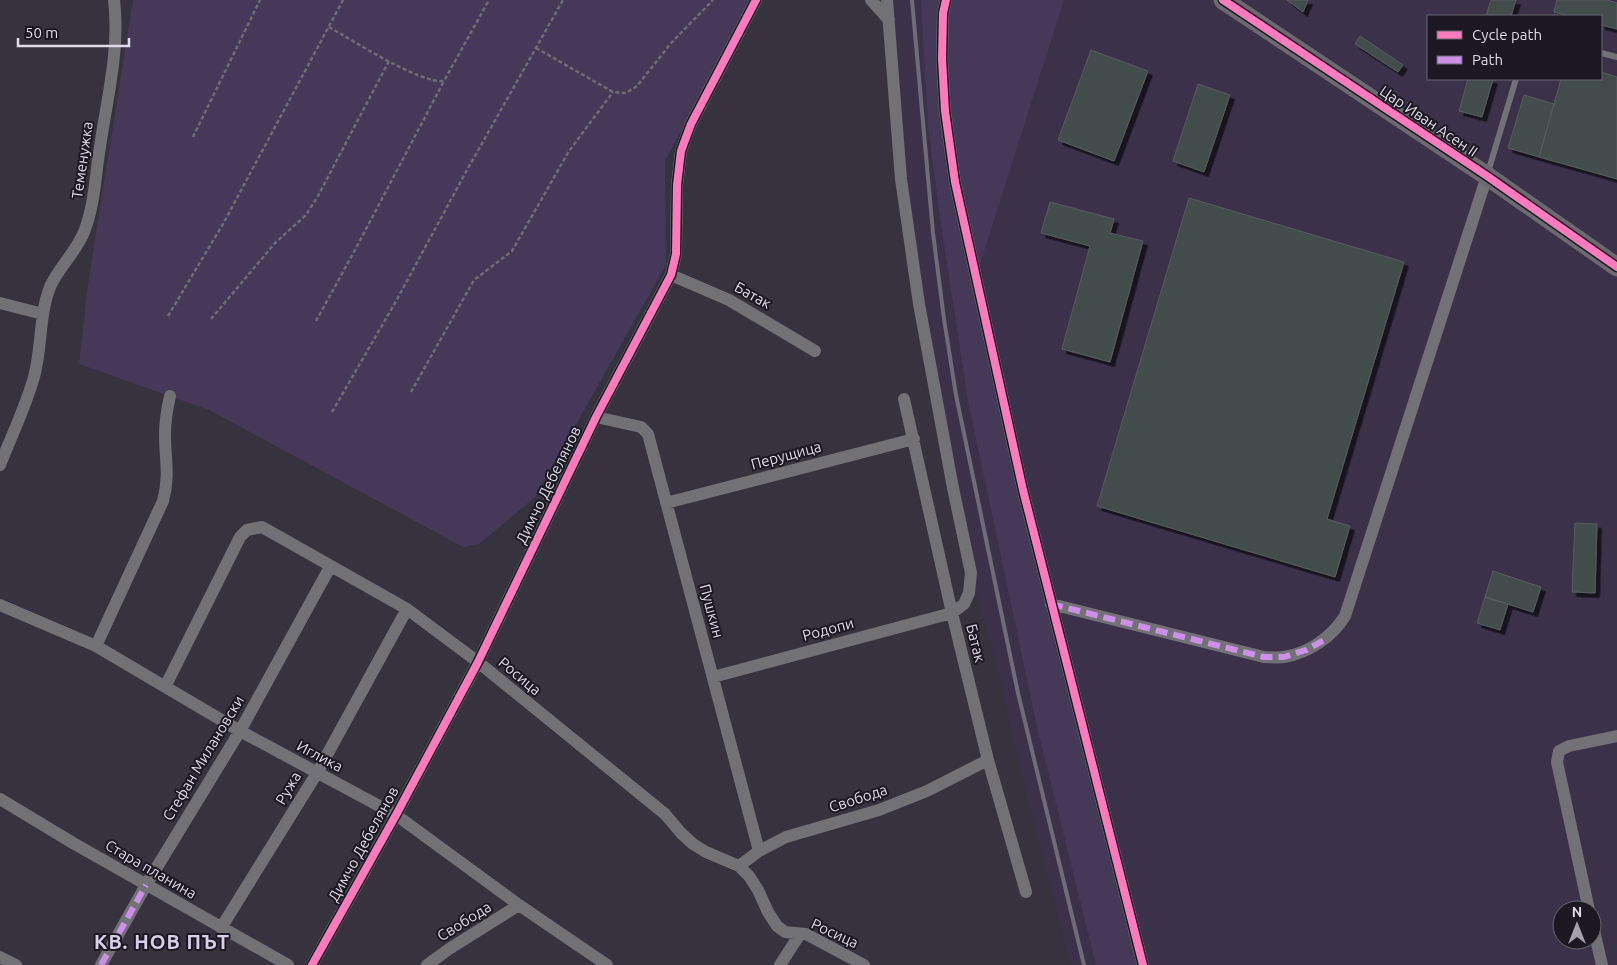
<svg xmlns="http://www.w3.org/2000/svg" width="1617" height="965" viewBox="0 0 1617 965" font-family="Ubuntu,sans-serif">
	<style>
		.built { fill: #3b324a; fill-rule: evenodd }
		.green { fill: #453859 }
		.building { fill: #424d4c; stroke: #585b5d; filter: url(#shadow) }
		.lines { fill: none; stroke-linecap: round; stroke-linejoin: round }
		.path { stroke: #6e6d72; stroke-width: 2.5; stroke-dasharray: 4 2.5; stroke-linecap: butt }
		.lane { stroke: #727175; stroke-width: 6 }
		.street { stroke: #727175; stroke-width: 12 }
		.secondary { stroke: #6c6971; stroke-width: 19 }
		.rail { stroke: #6e6c74; stroke-width: 4 }
		.quiet { stroke: #ce8fe9; stroke-width: 6; stroke-dasharray: 12 6; stroke-linecap: butt }
		.cycleway-casing { stroke: #1b1821; stroke-width: 11 }
		.cycleway { stroke: #fd7abc; stroke-width: 8 }
		.labels { text-anchor: middle; dominant-baseline: central; stroke-width: 4; stroke-linejoin: round; paint-order: stroke }
		.street-label { font-size: 15px; fill: #dfdbe8; stroke: #1b1821 }
		.district-label { font-size: 20px; font-weight: bold; letter-spacing: 1px; fill: #d8cfe9; stroke: #1b1821 }
	</style>
	<defs>
		<filter id="shadow"><feDropShadow dx="4.5" dy="4.5" stdDeviation="0" flood-color="#0009"/></filter>
	</defs>
	<rect width="100%" height="100%" fill="#36323e"/>
	<path class="built" d="M 887,0 L 921,0 L 928,127 L 941,225 L 968,401 L 1038,732 L 1096,965 L 1071,965 L 1027,797 L 999,675 L 971,573 L 919,304 Z
		M 1064,0 L 1617,0 L 1617,965 L 1143,965 L 976,277 ZM 1428,16 L 1601,16 L 1601,79 L 1428,79 ZM 1562,910 L 1592,910 L 1592,940 L 1562,940 Z"/>
	<path class="green" d="M 133,0 L 752,0 L 665,161 L 666,265 L 535,497 L 479,544 L 463,547 L 209,410 L 79,364 L 88,284 Z
		M 921,0 L 1064,0 L 976,277 L 1143,965 L 1096,965 L 1038,732 L 968,401 L 941,225 L 928,127 Z"/>
	<path class="building" d="M 1287,0 L 1308,0 L 1303,12 Z
		M 1491,0 L 1516,0 L 1511,16 L 1486,16 Z
		M 1557,0 L 1607,0 L 1617,3 L 1617,29 L 1601,25 L 1601,16 L 1569,16 L 1554,12 Z
		M 1360,36 L 1403,65 L 1398,72 L 1355,44 Z
		M 1091,50 L 1148,71 L 1114,161 L 1058,140 Z
		M 1601,72 L 1617,77 L 1617,179 L 1539,157 L 1561,79 L 1601,79 Z
		M 1468,79 L 1493,79 L 1482,117 L 1459,111 Z
		M 1198,84 L 1230,95 L 1204,172 L 1173,161 Z
		M 1524,95 L 1554,104 L 1539,157 L 1508,148 Z
		M 1189,198 L 1404,262 L 1327,519 L 1350,526 L 1335,577 L 1097,506 Z
		M 1050,202 L 1114,219 L 1110,233 L 1143,241 L 1110,362 L 1062,349 L 1090,246 L 1041,233 Z
		M 1575,523 L 1597,524 L 1595,593 L 1572,592 Z
		M 1493,571 L 1541,587 L 1533,612 L 1485,597 Z
		M 1485,597 L 1508,604 L 1500,630 L 1477,623 Z"/>
	<g class="lines">
		<path class="path" d="M 329,27 C 354,41 418,83 444,81 L 489,0
			M 536,48 L 613,92 L 626,93 L 637,86 L 672,42 L 713,0
			M 193,137 L 260,0
			M 168,316 L 223,224 L 343,0
			M 211,319 L 275,243 L 306,215 L 318,196 L 389,61
			M 316,321 L 355,250 L 444,81
			M 411,392 L 474,280 L 512,251 L 569,151 L 613,92
			M 332,412 L 395,303 L 467,170 L 563,0"/>
		<path class="lane" d="M 1601,53 L 1617,57
			M 1488,172 L 1516,79"/>
		<path class="street" d="M 871,0 L 889,20
			M 946,0 L 943,13 L 942,59 L 945,111 L 955,182 L 1023,490 L 1143,965
			M 671,275 L 729,300 L 815,351
			M 0,303 L 43,314
			M 904,399 L 952,613 L 988,760 L 1026,892
			M 596,417 L 641,427 L 648,434 L 759,851
			M 0,465 C 11,437 26,406 34,377 C 42,348 39,315 50,287 C 59,267 76,252 84,232 C 95,204 95,176 100,147 C 107,98 120,50 114,0
			M 666,503 L 914,439
			M 1051,604 L 1264,657 C 1271,657 1278,658 1284,657 C 1309,653 1332,637 1345,616 L 1487,176
			M 0,605 L 96,646 L 240,731 L 396,815 L 519,905 L 607,965
			M 96,646 L 163,501 C 170,475 165,460 165,435 C 165,421 167,409 170,396
			M 713,677 L 952,613 L 964,604 L 969,593 L 971,573 L 953,488 L 919,304 L 901,179 L 887,0
			M 165,687 L 240,537 L 247,530 L 262,527 L 407,609 L 478,662 L 665,814 L 681,833 L 693,844 L 706,852 L 739,866 L 749,876 L 758,890 L 768,912 L 777,926 L 785,932 L 806,934 L 864,965
			M 0,799 L 73,843 L 288,965
			M 739,866 L 759,851 L 786,837 L 879,810 L 927,791 L 988,760
			M 1589,910 L 1557,762 L 1559,751 L 1569,746 L 1617,736
			M 1592,922 L 1602,965
			M 221,928 L 317,773 L 407,609
			M 0,957 L 16,965
			M 101,965 L 146,885 L 240,731 L 330,567
			M 312,965 L 396,815 L 478,662 L 596,417 L 671,275 L 676,254 L 677,185 L 681,151 L 691,124 L 756,0
			M 427,965 L 449,949 L 519,905
			M 780,965 L 800,934"/>
		<path class="secondary" d="M 1223,0 L 1487,176 L 1617,267"/>
		<path class="rail" d="M 912,0 L 933,233 L 944,319 L 956,395 L 1018,693 L 1084,965"/>
		<path class="quiet" d="M 1051,604 L 1264,657 L 1284,657 L 1306,650 L 1328,638
			M 101,965 L 146,885"/>
		<g class="cycleway-casing">
			<path id="cycleway" d="M 946,0 L 943,13 L 942,59 L 945,111 L 955,182 L 1023,490 L 1143,965
				M 1223,0 L 1487,176 L 1617,267
				M 312,965 L 396,815 L 478,662 L 596,417 L 671,275 L 676,254 L 677,185 L 681,151 L 691,124 L 756,0"/>
		</g>
		<use href="#cycleway" class="cycleway"/>
	</g>
	<g class="labels">
		<g class="street-label">
			<text transform="translate(1429 121) rotate(34)">Цар Иван Асен II</text>
			<text transform="translate(82 160) rotate(-82)">Теменужка</text>
			<text transform="translate(753 295) rotate(29)">Батак</text>
			<text transform="translate(786 455) rotate(-15)">Перущица</text>
			<text transform="translate(548 485) rotate(-64)">Димчо Дебелянов</text>
			<text transform="translate(712 611) rotate(75)">Пушкин</text>
			<text transform="translate(828 629) rotate(-15)">Родопи</text>
			<text transform="translate(976 643) rotate(76)">Батак</text>
			<text transform="translate(520 676) rotate(40)">Росица</text>
			<text transform="translate(320 756) rotate(28)">Иглика</text>
			<text transform="translate(203 758) rotate(-59)">Стефан Милановски</text>
			<text transform="translate(288 788) rotate(-59)">Ружа</text>
			<text transform="translate(858 798) rotate(-18)">Свобода</text>
			<text transform="translate(363 844) rotate(-61)">Димчо Дебелянов</text>
			<text transform="translate(151 869) rotate(30)">Стара планина</text>
			<text transform="translate(464 921) rotate(-32)">Свобода</text>
			<text transform="translate(835 933) rotate(25)">Росица</text>
		</g>
		<g class="district-label">
			<text x="162" y="941">КВ. НОВ ПЪТ</text>
		</g>
	</g>
	<rect x="1427" y="15" width="175" height="65" fill="#1b1821" stroke="#696671"/>
	<rect x="1437" y="31" width="25" height="8" fill="#fd7abc" stroke="#696671"/>
	<text x="1472" y="40" font-size="15" fill="#dfdbe8">Cycle path</text>
	<rect x="1437" y="56" width="25" height="8" fill="#ce8fe9" stroke="#696671"/>
	<text x="1472" y="65" font-size="15" fill="#dfdbe8">Path</text>
	<g transform="translate(1577 925)"><circle r="24" fill="#1b1821" stroke="#696671"/>
	<path d="M0-4L9 19L0 12L-9 19Z" fill="#a4a0ac"/>
	<text y="-8" font-size="14" font-weight="bold" text-anchor="middle" fill="#dfdbe8">N</text>
	</g>
	<path d="M18 38v8h111v-8" fill="none" stroke="#dfdbe8" stroke-width="2.5"/>
	<text x="25" y="38" font-size="15" fill="#dfdbe8" stroke="#1b1821" stroke-width="4" paint-order="stroke">50 m</text>
</svg>
